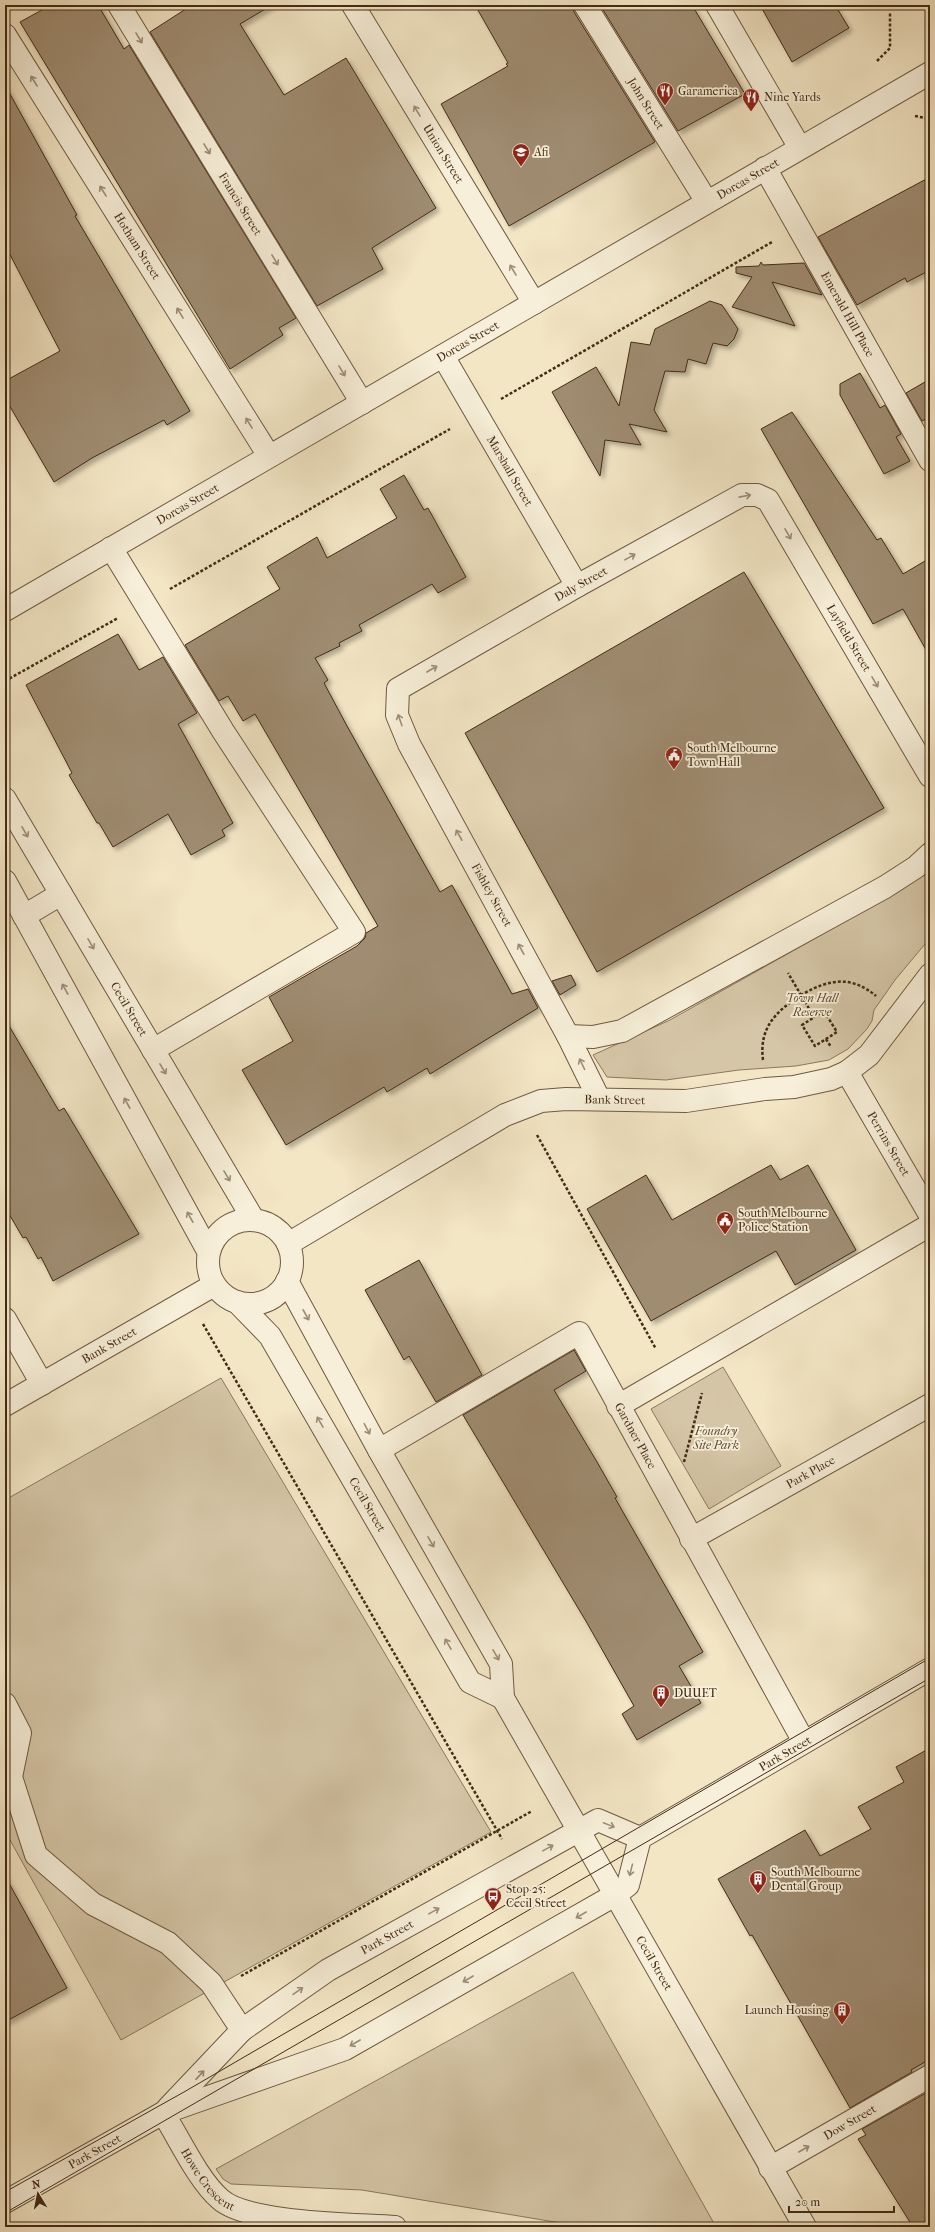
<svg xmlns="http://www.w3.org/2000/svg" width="935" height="2232" viewBox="0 0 935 2232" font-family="'IM FELL French Canon',serif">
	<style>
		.green { fill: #d5c6a7; stroke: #8c785e }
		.building { fill: #9f8c71; stroke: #432b15; filter: url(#shadow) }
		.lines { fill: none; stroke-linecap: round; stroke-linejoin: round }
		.minor-casing { stroke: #6f5a41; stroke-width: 24 }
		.path { stroke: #432b15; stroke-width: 2.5; stroke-dasharray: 3 2; stroke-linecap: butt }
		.minor { stroke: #f7efd9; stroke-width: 22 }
		.tram { stroke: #432b15; stroke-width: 1 }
		.oneway { stroke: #9d8d77 }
		.labels { text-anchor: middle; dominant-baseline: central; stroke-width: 3.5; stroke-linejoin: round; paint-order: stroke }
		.poi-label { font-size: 12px; fill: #432b15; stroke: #f7efd9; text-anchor: start }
		.street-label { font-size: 12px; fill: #432b15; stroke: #f7efd9 }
		.park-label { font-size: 12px; font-style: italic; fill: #604a32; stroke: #f7efd9 }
	</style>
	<defs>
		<filter id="shadow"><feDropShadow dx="3.5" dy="3.5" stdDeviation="2" flood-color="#0004"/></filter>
	</defs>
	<rect width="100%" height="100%" fill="#f3e6c5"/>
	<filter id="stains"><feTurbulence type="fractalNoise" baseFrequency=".005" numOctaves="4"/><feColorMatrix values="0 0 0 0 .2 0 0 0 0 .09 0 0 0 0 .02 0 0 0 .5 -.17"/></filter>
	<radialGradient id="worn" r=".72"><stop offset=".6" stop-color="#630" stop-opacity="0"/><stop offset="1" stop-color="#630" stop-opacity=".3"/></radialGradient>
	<path class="green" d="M 930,865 L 930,938 L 895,980 L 874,1010 L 872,1021 L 867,1029 L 848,1049 L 829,1060 L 796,1066 L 739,1070 L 666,1080 L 607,1077 L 593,1055 L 670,1020 L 903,889 Z
		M 723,1367 L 781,1466 L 709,1509 L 651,1409 Z
		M 221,1378 L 491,1832 L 121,2040 L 5,1831 L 5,1500 Z
		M 573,1972 L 716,2227 L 568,2227 L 561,2223 L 362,2190 L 231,2184 L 223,2179 L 216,2169 Z"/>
	<path class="building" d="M 51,5 L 98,5 L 124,49 L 129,45 L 296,318 L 279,328 L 283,335 L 230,369 L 20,22 Z
		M 192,5 L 272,5 L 240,24 L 284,95 L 346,58 L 436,208 L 372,248 L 383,269 L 317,306 L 150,32 Z
		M 475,5 L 573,5 L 574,12 L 655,142 L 509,226 L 441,104 L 508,66 L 506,64 L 508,63 Z
		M 600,5 L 692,5 L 745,94 L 678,131 Z
		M 760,5 L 835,5 L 849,28 L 792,62 Z
		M 5,85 L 77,215 L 75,216 L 190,411 L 167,425 L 164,420 L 92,458 L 54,482 L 5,398 L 5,381 L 60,351 L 5,245 Z
		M 930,177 L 930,270 L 907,282 L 905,278 L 857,305 L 818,237 Z
		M 761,262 L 763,265 L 804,263 L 822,295 L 772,282 L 795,326 L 732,307 L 752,277 L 736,273 L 736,267 L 759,266 Z
		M 710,301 L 722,305 L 738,329 L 734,339 L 727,346 L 713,343 L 706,364 L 688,359 L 685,372 L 665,371 L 654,410 L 667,432 L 629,424 L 641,445 L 605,440 L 600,476 L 552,392 L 596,367 L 619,406 L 631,342 L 650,345 L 655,329 Z
		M 860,373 L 880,408 L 885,405 L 901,434 L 896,437 L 910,461 L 884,474 L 840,395 L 840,384 Z
		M 930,379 L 930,417 L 922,421 L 906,393 Z
		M 792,412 L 877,540 L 881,538 L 903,574 L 930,558 L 930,657 L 903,609 L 873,624 L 761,429 Z
		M 404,475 L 424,510 L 428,508 L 466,577 L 438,593 L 432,584 L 359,625 L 362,631 L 339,643 L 340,646 L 315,658 L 328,680 L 324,683 L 347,726 L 440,892 L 452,885 L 512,994 L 528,989 L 538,1008 L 430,1074 L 427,1068 L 387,1092 L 384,1087 L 286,1145 L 242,1070 L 293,1041 L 269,997 L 357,946 L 365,938 L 366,933 L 378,926 L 255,714 L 243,721 L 228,696 L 219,701 L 185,645 L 280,589 L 267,567 L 317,537 L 327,558 L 397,518 L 380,489 Z
		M 744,572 L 884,808 L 597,972 L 465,733 Z
		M 118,634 L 139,670 L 163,657 L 197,713 L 178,724 L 233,823 L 222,830 L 225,836 L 191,855 L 168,814 L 113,847 L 99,823 L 97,823 L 69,775 L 72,773 L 26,685 Z
		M 571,975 L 576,985 L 560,995 L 552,981 Z
		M 5,1019 L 59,1111 L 64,1108 L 139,1234 L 53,1281 L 41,1257 L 38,1259 L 26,1237 L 23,1238 L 5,1207 Z
		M 771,1165 L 780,1180 L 808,1165 L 856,1250 L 795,1285 L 776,1251 L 651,1321 L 587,1209 L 646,1175 L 672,1220 Z
		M 419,1260 L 482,1375 L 436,1402 L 409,1356 L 404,1360 L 365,1290 Z
		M 574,1350 L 586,1371 L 554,1390 L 597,1462 L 617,1497 L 615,1498 L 703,1652 L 679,1666 L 701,1703 L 637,1740 L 622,1714 L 634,1706 L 587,1623 L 463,1415 Z
		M 930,1748 L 930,2059 L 911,2070 L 912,2072 L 850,2108 L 752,1935 L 750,1936 L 718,1879 L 805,1830 L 820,1856 L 871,1829 L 858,1807 L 904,1782 L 896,1767 Z
		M 5,1876 L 67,1988 L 5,2022 Z
		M 926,2093 L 930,2100 L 930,2227 L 913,2227 L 858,2139 L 866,2135 L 862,2129 Z"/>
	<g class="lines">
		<g class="minor-casing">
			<g id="minor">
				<path id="s1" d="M 119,5 L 362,403"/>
				<path id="s2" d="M 353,5 L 534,303"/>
				<path id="s3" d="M 585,5 L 707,202"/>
				<path d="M 717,5 L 800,148"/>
				<path id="s4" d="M 5,35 L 269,456"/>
				<path id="s5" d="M 765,168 L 930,460"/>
				<path id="s6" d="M 443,356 L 577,586"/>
				<path d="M 111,548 L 223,731 L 354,932 L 153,1050"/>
				<path id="s7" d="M 5,610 L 930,73"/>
				<path id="s8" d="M 5,799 L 253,1219"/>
				<path d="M 5,881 L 208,1251"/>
				<path d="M 24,916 L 61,894"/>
				<path d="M 568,1036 L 593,1037 L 622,1031 L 885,887 L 916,867 L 930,854"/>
				<path id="s9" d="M 847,1072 L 930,1215"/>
				<path id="s10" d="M 599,1099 L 568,1036 L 409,744 L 397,715 L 398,689 L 577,586 L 742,495 L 757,495 L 768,500 L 930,776"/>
				<circle cx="250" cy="1262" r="42"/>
				<path id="s11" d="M 288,1244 L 505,1115 L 541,1101 L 566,1099 L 686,1101 L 765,1089 L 794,1087 L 831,1079 L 847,1072 L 869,1055 L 930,975"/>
				<path id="s12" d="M 287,1281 L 379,1450 L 501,1664 L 503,1698 L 805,2227"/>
				<path id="s13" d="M 237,1302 L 270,1336 L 470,1682 L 503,1698"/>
				<path d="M 5,1319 L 42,1384"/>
				<path id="s14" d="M 5,1405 L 214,1285"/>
				<path d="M 618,1406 L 930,1225"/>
				<path id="s15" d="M 379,1450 L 579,1333 L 804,1742"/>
				<path id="s16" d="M 691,1539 L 930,1405"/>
				<path d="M 5,1704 L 20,1733 L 11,1777 L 36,1855 L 93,1904 L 168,1943 L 211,1983 L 242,2030"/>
				<path id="s17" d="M 168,2108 L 242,2030 L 328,1970 L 598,1820 L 640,1838"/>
				<path id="s18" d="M 163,2113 C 179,2138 198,2180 220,2199 C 247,2224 356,2224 395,2227"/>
				<path id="s19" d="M 770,2168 L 930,2076"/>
				<path id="s20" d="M 5,2202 L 163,2113 L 345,2049 L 615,1895 L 628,1885 L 640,1838 L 930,1669"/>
			</g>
		</g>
		<path class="path" d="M 877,61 L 890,48 L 890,12
			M 915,116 L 930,119
			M 501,399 L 772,242
			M 170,589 L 450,429
			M 5,681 L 118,618
			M 824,1011 L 837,1032 L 815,1046 L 802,1025 Z
			M 814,1017 L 801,995 C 829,979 851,975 876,996
			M 826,1039 L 831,1047
			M 763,1060 C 759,1028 775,1012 801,995 L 788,973
			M 537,1135 L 656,1349
			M 203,1324 L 502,1839
			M 684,1462 L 702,1393
			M 241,1976 L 532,1811"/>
		<use href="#minor" class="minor"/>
		<path class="tram" d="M 925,5 L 930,13
			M 5,2192 L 184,2092 L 930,1658
			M 5,2213 L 930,1678"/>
	</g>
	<defs><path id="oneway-shaft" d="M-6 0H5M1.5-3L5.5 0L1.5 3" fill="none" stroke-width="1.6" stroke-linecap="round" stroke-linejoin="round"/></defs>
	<g class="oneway">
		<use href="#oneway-shaft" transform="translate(139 38) rotate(59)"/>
		<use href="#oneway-shaft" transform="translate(34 81) rotate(-122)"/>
		<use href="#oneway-shaft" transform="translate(417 111) rotate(-121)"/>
		<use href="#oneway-shaft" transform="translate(207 149) rotate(59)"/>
		<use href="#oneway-shaft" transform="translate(103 191) rotate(-122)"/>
		<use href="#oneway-shaft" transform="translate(275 260) rotate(59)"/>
		<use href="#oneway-shaft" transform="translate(513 270) rotate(-121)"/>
		<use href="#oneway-shaft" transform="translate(180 313) rotate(-122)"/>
		<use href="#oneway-shaft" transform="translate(342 371) rotate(59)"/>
		<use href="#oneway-shaft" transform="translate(249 423) rotate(-122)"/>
		<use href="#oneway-shaft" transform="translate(745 496) rotate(-11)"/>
		<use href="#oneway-shaft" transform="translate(788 534) rotate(60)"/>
		<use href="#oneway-shaft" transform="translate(630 557) rotate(-29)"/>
		<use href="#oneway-shaft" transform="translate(432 669) rotate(-30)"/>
		<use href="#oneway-shaft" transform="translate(875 682) rotate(60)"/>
		<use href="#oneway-shaft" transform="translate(400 720) rotate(-109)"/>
		<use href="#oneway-shaft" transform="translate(25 832) rotate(60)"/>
		<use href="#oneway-shaft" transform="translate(459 835) rotate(-119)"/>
		<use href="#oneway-shaft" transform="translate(91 944) rotate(60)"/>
		<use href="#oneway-shaft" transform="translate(521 949) rotate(-119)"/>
		<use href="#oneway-shaft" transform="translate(65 989) rotate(-119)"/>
		<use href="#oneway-shaft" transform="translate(582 1064) rotate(-116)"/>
		<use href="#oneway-shaft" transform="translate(163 1069) rotate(59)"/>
		<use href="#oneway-shaft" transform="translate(127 1103) rotate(-119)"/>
		<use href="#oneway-shaft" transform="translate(227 1176) rotate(59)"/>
		<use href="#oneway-shaft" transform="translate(190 1217) rotate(-119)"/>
		<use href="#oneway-shaft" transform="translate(306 1315) rotate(61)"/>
		<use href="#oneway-shaft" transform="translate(320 1422) rotate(-120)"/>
		<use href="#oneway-shaft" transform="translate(367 1429) rotate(62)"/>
		<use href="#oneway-shaft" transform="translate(431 1542) rotate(60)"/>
		<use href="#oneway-shaft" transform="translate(448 1644) rotate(-120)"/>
		<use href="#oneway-shaft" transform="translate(496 1655) rotate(60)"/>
		<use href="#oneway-shaft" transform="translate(609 1825) rotate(22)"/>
		<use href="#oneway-shaft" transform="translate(548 1848) rotate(-29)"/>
		<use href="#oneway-shaft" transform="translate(631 1870) rotate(104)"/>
		<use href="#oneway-shaft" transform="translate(434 1911) rotate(-29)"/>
		<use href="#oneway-shaft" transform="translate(581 1915) rotate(150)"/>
		<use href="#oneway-shaft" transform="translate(468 1979) rotate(150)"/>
		<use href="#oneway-shaft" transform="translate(298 1991) rotate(-35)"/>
		<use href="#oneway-shaft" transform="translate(355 2043) rotate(150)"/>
		<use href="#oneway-shaft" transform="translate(200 2075) rotate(-47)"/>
		<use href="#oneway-shaft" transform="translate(804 2149) rotate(-30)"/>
	</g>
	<defs>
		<g id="restaurant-pin" transform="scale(0.9)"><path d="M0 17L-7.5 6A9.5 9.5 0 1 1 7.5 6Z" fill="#8f2418" stroke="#f7efd9"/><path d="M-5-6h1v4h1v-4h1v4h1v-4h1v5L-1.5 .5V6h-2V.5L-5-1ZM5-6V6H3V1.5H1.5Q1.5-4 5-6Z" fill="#fff"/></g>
		<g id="university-pin" transform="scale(0.9)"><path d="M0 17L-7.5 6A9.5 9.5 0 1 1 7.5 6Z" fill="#8f2418" stroke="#f7efd9"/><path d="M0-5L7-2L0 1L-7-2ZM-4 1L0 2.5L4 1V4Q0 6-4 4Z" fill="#fff"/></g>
		<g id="civic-pin" transform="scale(0.9)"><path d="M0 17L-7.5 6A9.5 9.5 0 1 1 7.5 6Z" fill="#8f2418" stroke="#f7efd9"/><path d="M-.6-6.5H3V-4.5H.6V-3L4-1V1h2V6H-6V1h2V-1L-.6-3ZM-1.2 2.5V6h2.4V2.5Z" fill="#fff"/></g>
		<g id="building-pin" transform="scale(0.9)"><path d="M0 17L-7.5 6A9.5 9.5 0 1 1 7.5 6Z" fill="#8f2418" stroke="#f7efd9"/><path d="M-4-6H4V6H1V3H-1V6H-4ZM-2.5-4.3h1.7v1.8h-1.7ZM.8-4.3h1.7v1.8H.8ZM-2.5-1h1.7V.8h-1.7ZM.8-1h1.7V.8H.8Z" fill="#fff"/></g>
		<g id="bus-pin" transform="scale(0.9)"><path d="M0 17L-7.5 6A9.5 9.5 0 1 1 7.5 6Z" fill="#8f2418" stroke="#f7efd9"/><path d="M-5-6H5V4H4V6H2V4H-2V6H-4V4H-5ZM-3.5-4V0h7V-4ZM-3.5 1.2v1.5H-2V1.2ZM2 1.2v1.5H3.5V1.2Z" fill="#fff"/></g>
	</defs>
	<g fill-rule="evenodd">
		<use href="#restaurant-pin" x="665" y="91"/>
		<use href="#restaurant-pin" x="751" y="97"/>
		<use href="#university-pin" x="521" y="152"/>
		<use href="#civic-pin" x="674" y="755"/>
		<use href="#civic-pin" x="725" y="1220"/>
		<use href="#building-pin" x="661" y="1693"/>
		<use href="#building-pin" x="758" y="1879"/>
		<use href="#bus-pin" x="493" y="1896"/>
		<use href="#building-pin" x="842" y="2010"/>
	</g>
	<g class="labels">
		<g class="poi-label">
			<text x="678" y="91">Garamerica</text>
			<text x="764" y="97">Nine Yards</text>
			<text x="534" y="152">Afi</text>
			<text x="687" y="748">South Melbourne<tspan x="687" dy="14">Town Hall</tspan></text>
			<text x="738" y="1213">South Melbourne<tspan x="738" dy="14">Police Station</tspan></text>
			<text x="674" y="1693">DUUET</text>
			<text x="771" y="1872">South Melbourne<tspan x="771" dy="14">Dental Group</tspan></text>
			<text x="506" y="1889">Stop 25:<tspan x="506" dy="14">Cecil Street</tspan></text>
			<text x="829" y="2010" text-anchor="end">Launch Housing</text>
		</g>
		<g class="street-label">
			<text stroke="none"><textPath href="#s3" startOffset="116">John Street</textPath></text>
			<text stroke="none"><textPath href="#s2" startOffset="174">Union Street</textPath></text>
			<text stroke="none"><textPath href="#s7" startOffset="859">Dorcas Street</textPath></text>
			<text stroke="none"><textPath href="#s1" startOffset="233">Francis Street</textPath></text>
			<text stroke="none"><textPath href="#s4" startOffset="249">Hotham Street</textPath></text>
			<text stroke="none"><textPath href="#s5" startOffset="168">Emerald Hill Place</textPath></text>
			<text stroke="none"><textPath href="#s7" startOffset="535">Dorcas Street</textPath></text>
			<text stroke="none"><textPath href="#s6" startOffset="133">Marshall Street</textPath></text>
			<text stroke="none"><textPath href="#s7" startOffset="211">Dorcas Street</textPath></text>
			<text stroke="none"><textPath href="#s10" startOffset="671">Daly Street</textPath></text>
			<text stroke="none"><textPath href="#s10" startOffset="1042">Layfield Street</textPath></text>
			<text transform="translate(492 895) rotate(61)">Fishley Street</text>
			<text stroke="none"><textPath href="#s8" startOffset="244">Cecil Street</textPath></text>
			<text stroke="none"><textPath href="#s11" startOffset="365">Bank Street</textPath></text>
			<text stroke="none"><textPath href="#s9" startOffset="83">Perrins Street</textPath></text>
			<text stroke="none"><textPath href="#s14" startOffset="120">Bank Street</textPath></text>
			<text stroke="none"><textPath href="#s15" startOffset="349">Gardner Place</textPath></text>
			<text stroke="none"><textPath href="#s16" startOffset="137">Park Place</textPath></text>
			<text stroke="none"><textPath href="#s13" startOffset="242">Cecil Street</textPath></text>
			<text stroke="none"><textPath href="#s20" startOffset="918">Park Street</textPath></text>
			<text stroke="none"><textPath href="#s17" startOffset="280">Park Street</textPath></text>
			<text stroke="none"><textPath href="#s12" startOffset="778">Cecil Street</textPath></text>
			<text stroke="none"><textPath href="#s19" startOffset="92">Dow Street</textPath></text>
			<text stroke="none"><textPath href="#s20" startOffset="103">Park Street</textPath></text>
			<text stroke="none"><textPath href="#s18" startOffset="81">Howe Crescent</textPath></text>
		</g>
		<g class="park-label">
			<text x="812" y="998">Town Hall<tspan x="812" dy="14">Reserve</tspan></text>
			<text x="716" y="1431">Foundry<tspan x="716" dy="14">Site Park</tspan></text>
		</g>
	</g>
	<rect width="935" height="2232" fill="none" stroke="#f3e6c5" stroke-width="20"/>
	<rect x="6" y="6" width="923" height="2220" fill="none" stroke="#432b15" stroke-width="2"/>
	<rect x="10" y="10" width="915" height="2212" fill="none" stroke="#432b15"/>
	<g transform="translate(38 2194) rotate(350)" stroke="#f7efd9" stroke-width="3" paint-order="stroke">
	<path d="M0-3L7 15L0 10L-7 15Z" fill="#432b15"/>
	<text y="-6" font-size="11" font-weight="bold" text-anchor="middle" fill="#432b15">N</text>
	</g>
	<path d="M789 2206v6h105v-6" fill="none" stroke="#432b15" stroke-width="2"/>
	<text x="795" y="2206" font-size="12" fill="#432b15" stroke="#f7efd9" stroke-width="3" paint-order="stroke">20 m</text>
	<rect width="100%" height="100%" filter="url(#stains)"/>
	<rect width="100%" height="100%" fill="url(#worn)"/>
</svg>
